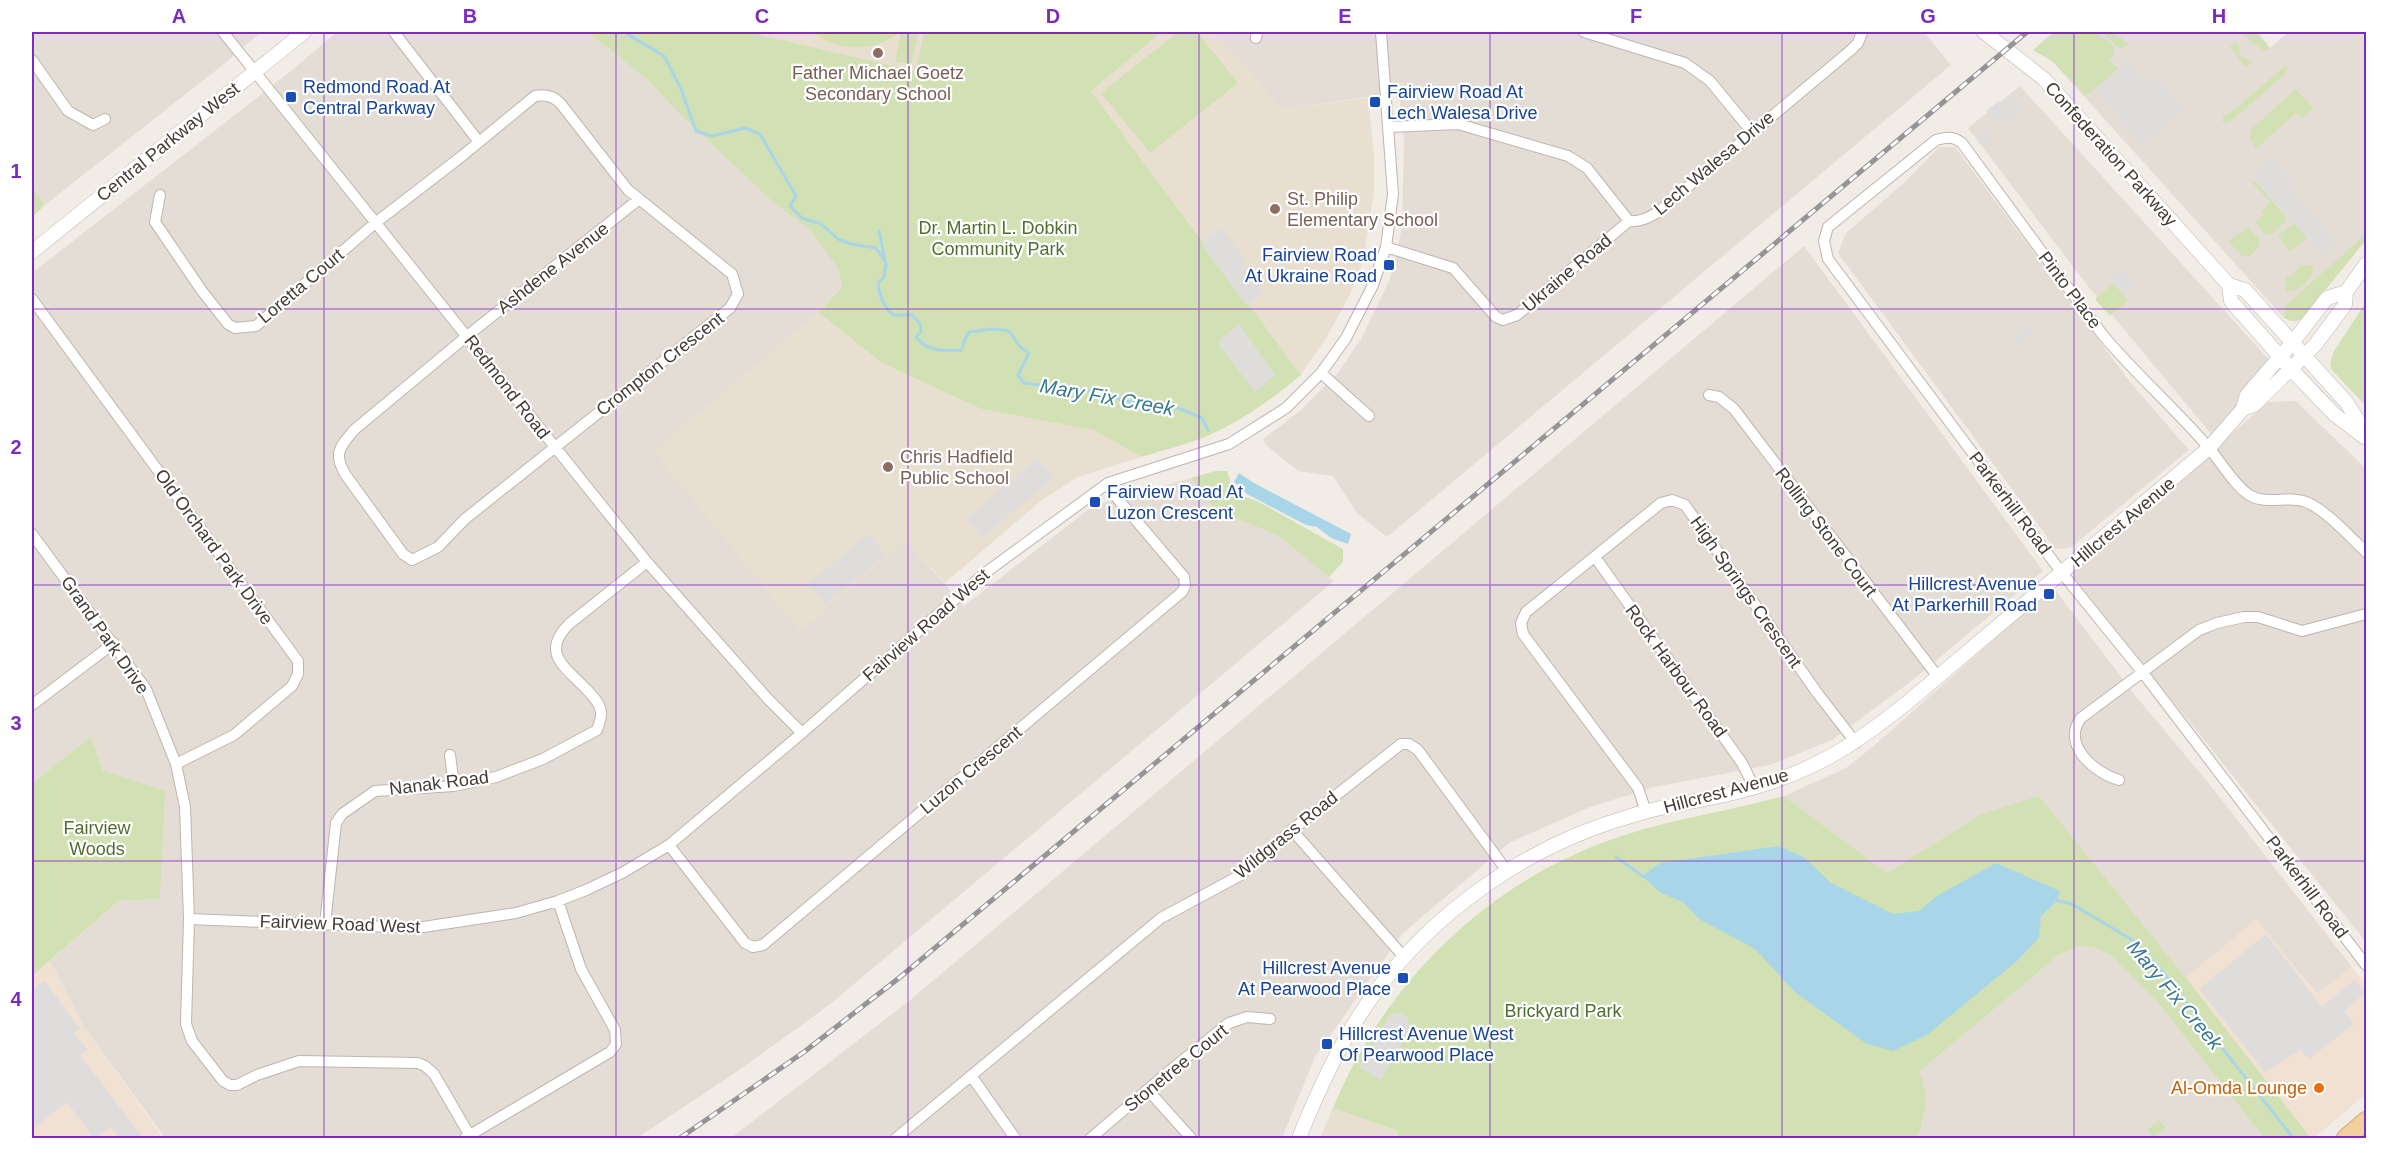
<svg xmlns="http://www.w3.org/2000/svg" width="2398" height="1170" viewBox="0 0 2398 1170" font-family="Arial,sans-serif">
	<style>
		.residential { fill: #e4ddd5 }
		.commercial { fill: #f1e1d3 }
		.education { fill: #e9dfd1 }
		.green { fill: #d2e1b3 }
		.parking { fill: #dfdddb }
		.water { fill: #a8d6e8 }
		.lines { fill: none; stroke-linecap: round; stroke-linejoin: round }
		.stream { stroke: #a8d6e8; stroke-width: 3 }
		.minor-casing { stroke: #beb6ad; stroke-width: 12 }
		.tertiary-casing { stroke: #beb6ad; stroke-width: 15 }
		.primary-casing { stroke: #d6aa6f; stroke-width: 20 }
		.minor { stroke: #fff; stroke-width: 10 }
		.tertiary { stroke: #fff; stroke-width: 14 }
		.primary { stroke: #f3cf9d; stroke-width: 18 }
		.rail-casing { stroke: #959595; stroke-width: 5 }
		.rail { stroke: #fff; stroke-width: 3; stroke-dasharray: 9; stroke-linecap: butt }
		.grid { fill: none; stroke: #7b2cbf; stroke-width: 1.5; stroke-opacity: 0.55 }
		.education-dot { fill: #8d6e63; stroke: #fff; stroke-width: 2 }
		.transit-dot { fill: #1a4fb4; stroke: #fff; stroke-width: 2 }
		.food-dot { fill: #e8710a; stroke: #fff; stroke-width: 2 }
		.labels { text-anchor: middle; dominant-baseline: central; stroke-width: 4.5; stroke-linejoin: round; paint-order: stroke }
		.education-label { font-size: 18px; fill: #785e54; stroke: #fff; text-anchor: start }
		.transit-label { font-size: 18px; fill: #164399; stroke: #fff; text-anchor: start }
		.street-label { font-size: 18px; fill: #433c36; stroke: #fff }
		.park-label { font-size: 18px; fill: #506e30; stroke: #fff }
		.food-label { font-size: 18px; fill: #c56008; stroke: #fff; text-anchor: end }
		.water-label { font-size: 20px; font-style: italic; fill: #377994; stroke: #fff }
		.neatline { fill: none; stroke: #7b2cbf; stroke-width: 2 }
		.grid-label { font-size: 20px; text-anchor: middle; font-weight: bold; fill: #7b2cbf }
	</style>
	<rect width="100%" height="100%" fill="#f1ece6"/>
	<path class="residential" d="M 32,32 L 261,32 L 224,64 L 45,205 L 32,187 Z
		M 337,32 L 588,32 L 648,80 L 672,106 L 836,249 L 842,287 L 819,313 L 654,452 L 907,541 L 964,606 L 1093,506 L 1191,478 L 1215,510 L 1277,535 L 1334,581 L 829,1005 L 741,1069 L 637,1138 L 165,1138 L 83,1025 L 50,961 L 120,900 L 103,771 L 91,737 L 32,783 L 32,273 L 286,75 Z
		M 1212,32 L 1924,32 L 1951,65 L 1387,537 L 1357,513 L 1333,476 L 1298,471 L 1266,445 L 1263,439 L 1301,410 L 1338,373 L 1361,339 L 1390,279 L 1402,228 L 1404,140 L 1399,93 L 1282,109 Z
		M 2054,32 L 2258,32 L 2270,48 L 2289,32 L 2366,32 L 2366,240 L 2296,322 L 2284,318 L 2052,61 L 2033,50 Z
		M 2020,86 L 2272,363 L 2212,435 L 2087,285 L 1968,128 Z
		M 1939,147 L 1955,147 L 2130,382 L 2189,450 L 2070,548 L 2053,549 L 2045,534 L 1838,253 L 1846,233 L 1906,181 Z
		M 1804,246 L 2043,571 L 1914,679 L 1832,740 L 1770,765 L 1654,787 L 1590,807 L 1509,843 L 1402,934 L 1315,1057 L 1282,1138 L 731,1138 L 909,1001 Z
		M 2296,401 L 2366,469 L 2366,942 L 2074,578 L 2075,571 L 2268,402 Z
		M 2053,587 L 2134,694 L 2211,786 L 2352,967 L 2317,994 L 2256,920 L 2186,978 L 2038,797 L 1980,815 L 1887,873 L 1784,796 L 1846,768 L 1876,744 Z
		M 2079,946 L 2097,948 L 2110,955 L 2156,1000 L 2264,1138 L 1917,1138 L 1923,1120 L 1919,1072 L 2059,955 Z"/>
	<path class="commercial" d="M 2256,919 L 2316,994 L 2352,967 L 2366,986 L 2366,1094 L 2314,1138 L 2311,1138 L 2186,978 Z
		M 50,961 L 83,1025 L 163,1138 L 32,1138 L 32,976 Z"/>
	<path class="education" d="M 760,32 L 924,32 L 915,71 L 759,35 Z
		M 1162,32 L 1212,32 L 1282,109 L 1368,98 L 1374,155 L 1374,192 L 1363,261 L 1350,295 L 1326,338 L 1301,375 L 1091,91 Z
		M 819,313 L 882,363 L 981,409 L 1094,430 L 1141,457 L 1078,477 L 1042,500 L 945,583 L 907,541 L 800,631 L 654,452 Z
		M 1333,1108 L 1398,1131 L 1397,1138 L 1320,1138 Z"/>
	<path class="green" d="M 588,32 L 760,32 L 760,35 L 915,71 L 924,32 L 1162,32 L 1091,91 L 1301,375 C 1272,399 1242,421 1207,436 C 1186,445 1163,450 1141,457 L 1094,430 L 981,409 L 882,363 L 819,313 L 842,287 L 839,270 L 810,230 L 773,202 L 672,106 L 648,80 Z
		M 813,32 C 828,31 842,34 856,34 C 871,34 885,31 900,32 C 874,52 839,53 813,32 Z
		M 901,32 L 919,32 L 911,64 L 895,61 Z
		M 1178,32 L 1197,32 L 1238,83 L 1150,153 L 1101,93 Z
		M 2054,32 L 2094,32 L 2110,42 L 2114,49 L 2114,55 L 2109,60 L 2118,69 L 2086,96 L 2052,61 L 2033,50 Z
		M 2097,32 L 2114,32 L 2129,45 L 2119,48 L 2110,39 Z
		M 2244,32 L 2256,32 L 2270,48 L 2265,51 L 2252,43 L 2243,34 Z
		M 2235,41 L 2239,46 L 2241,56 L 2252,63 L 2245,67 L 2230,47 Z
		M 2285,66 L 2287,68 L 2286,73 L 2229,123 L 2224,123 L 2222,121 L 2224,115 L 2227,116 Z
		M 2296,89 L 2313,108 L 2302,118 L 2296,113 L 2256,149 L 2249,137 L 2252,133 L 2250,130 Z
		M 2252,181 L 2256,182 L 2286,217 L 2285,222 L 2271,235 L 2265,234 L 2255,222 L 2264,215 L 2261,211 L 2271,202 L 2251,182 Z
		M 32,187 L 45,205 L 32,217 Z
		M 2294,223 L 2307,238 L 2290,251 L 2278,236 Z
		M 2248,227 L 2259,239 L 2259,247 L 2248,257 L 2242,256 L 2229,242 L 2238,233 L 2240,234 Z
		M 2366,234 L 2366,240 L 2301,320 L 2290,321 L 2284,318 L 2285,306 Z
		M 2300,265 L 2314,266 C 2311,282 2301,291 2285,292 L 2286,277 L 2293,275 Z
		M 2113,283 L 2128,300 L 2110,316 L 2095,299 Z
		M 2366,302 L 2366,406 L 2332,370 L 2330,363 L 2334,351 Z
		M 1216,471 L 1227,471 L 1231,483 L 1240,495 L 1259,502 L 1343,549 L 1343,562 L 1329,577 L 1277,535 L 1215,510 L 1191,478 Z
		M 91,737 L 103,771 L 165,791 L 160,899 L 120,900 L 32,976 L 32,783 Z
		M 1784,796 L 1887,873 L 1980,815 L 2039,796 L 2186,978 L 2311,1138 L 2264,1138 L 2156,1000 L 2110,955 L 2097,948 L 2079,946 L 2059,955 L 1919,1072 C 1930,1095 1925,1115 1917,1138 L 1397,1138 L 1398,1131 L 1333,1108 C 1386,980 1492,877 1625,835 C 1677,818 1731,811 1784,796 Z
		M 2159,1120 L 2166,1128 L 2154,1138 L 2147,1130 Z"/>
	<path class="parking" d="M 2127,62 L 2145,81 L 2152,76 L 2158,83 L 2161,81 L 2185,108 L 2142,145 L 2121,121 L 2120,116 L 2096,90 Z
		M 2005,97 L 2016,98 L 2014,105 L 2017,103 L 2022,109 L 2008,122 L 2006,120 L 1996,123 L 1986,111 L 1999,101 L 2004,107 Z
		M 1990,130 L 1994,139 L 1980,145 L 1976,136 Z
		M 2271,156 L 2295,184 L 2289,189 L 2339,244 L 2324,257 L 2251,174 Z
		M 1222,228 L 1246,260 L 1241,263 L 1245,269 L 1251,265 L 1265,284 L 1259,288 L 1263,294 L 1247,306 L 1201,244 L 1207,239 L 1206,237 Z
		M 2120,270 L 2134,285 L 2125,294 L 2111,279 Z
		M 1239,324 L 1275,375 L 1255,392 L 1217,342 Z
		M 2030,325 L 2035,332 L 2016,346 L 2011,339 Z
		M 1037,458 L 1054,477 L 982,538 L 966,519 Z
		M 869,534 L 886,555 L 825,605 L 808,584 Z
		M 2266,934 L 2322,1007 L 2355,979 L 2365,993 L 2344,1011 L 2354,1024 L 2309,1059 L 2301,1050 L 2265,1072 L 2199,989 Z
		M 44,980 L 80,1029 L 74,1033 L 88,1050 L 80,1055 L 143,1138 L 120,1138 L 110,1127 L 94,1138 L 67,1102 L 32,1129 L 32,991 Z
		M 1398,1012 L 1409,1018 L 1407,1022 L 1412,1025 L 1381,1080 L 1359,1067 L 1391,1013 L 1396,1015 Z"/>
	<path class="water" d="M 1239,473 L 1254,483 L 1351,534 L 1348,544 L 1331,538 L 1317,527 L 1306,525 L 1247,494 L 1234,482 Z
		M 1779,846 L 1805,858 L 1831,883 L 1893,914 L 1919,911 L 1937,896 L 1996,863 L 2060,891 L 2057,901 L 2041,916 L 2039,938 L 2017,961 L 1927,1035 L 1893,1051 L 1867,1044 L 1796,993 L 1755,949 L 1699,919 L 1683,902 L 1661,893 L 1642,876 L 1660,863 Z"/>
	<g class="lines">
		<path class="stream" d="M 624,32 L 664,56 L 681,89 L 696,131 L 712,136 L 745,128 L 760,134 L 796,196 L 790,206 L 802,218 L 821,224 L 838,239 L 851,244 L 876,248 L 886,263 L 884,277 L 878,283 C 879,296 883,306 893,315 L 912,315 L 920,324 L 921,332 L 916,337 C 927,352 945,351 962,350 L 964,341 L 969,332 L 994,329 L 1009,331 L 1021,348 L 1029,353 L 1018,375 L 1024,383 L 1105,393 L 1122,400 L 1164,408 L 1178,408 L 1202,418 L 1208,430
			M 879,231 L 885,261
			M 1616,857 L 1644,877
			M 2055,900 L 2072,904 L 2134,941 L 2161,970 L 2293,1138"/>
		<g class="minor-casing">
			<path id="minor" d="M 223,32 L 647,562 L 768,699 L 802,733
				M 394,32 L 479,142
				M 1584,32 L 1685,63 L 1710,81 L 1752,132
				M 1256,38 L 1257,32
				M 32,60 L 68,111 L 93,125 L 105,119
				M 1389,127 L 1458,124 L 1568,156 L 1587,168 L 1629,221 C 1640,222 1648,218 1658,212 L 1851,50 L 1858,43 L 1862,32
				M 160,195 L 155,222 L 202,291 L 228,324 L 235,328 L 256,326 L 374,224 L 462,156 L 535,96 C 546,94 554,96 561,104 L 628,190 L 732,274 L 738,294 L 730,308 L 465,519 L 438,547 L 412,560 L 403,554 L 345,474 C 333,453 340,447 354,430 L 467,336 L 638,200
				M 1386,247 L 1453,268 L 1496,317 L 1503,320 L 1517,315 L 1629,221
				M 32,299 L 298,661 L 298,674 L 292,686 L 234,735 L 176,764
				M 1321,373 L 1369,416
				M 1709,395 L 1719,397 L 1734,409 L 1938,677
				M 32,534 L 146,689 L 176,764 L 185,807 L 189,919 L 186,1024 L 192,1041 L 223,1081 L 230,1085 L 237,1085 L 257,1075 L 299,1061 L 418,1063 L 425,1066 L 434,1074 L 470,1136
				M 2366,552 C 2350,537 2326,510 2306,502 C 2289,495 2268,505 2251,496 C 2237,489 2220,461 2209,448 C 2175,408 2135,374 2102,334 L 1962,143 C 1953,136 1947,137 1936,140 L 1828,227 L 1824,241 L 1828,259 L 2062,573 L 2143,673 L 2366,965
				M 1595,557 L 1742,763 L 1754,787
				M 32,705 L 114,643
				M 450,755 L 454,786
				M 2119,780 C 2094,773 2061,744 2081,718 L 2199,630 L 2217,623 L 2244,617 L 2258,617 L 2302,631 L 2366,614
				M 1646,812 L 1638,788 L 1523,634 L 1521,623 L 1526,612 L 1661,503 L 1672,500 L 1685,505 L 1818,694 L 1856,743
				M 1292,830 L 1404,957
				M 669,845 L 745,943 L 753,947 L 763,945 L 1182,592 L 1185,586 L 1184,577 L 1117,498 L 1108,483
				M 189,919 L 417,928 L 516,913 L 558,901 L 586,890 L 622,873 L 669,845 L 802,733 L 985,573 L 1108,483 L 1229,444 L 1286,408 L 1321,373 L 1346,338 L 1373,285 L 1386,247 L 1393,194 L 1381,32
				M 325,924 L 336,823 L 342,814 L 375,791 L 454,786 L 496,777 L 543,759 L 597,730 C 599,724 602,717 601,712 C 600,703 594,698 589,692 C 567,668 539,654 569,624 L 647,562
				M 972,1077 L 1015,1138
				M 1148,1090 L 1191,1138
				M 465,1138 L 610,1052 L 616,1044 L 615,1030 L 581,969 L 558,901
				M 896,1138 L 1161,918 L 1239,876 L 1292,830 L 1401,744 L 1409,744 L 1418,750 L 1507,871
				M 1091,1138 L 1167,1073 L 1229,1023 L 1247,1017 L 1270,1019"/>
		</g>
		<g class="tertiary-casing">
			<path id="tertiary" d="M 1984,32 L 2044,79 L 2229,285 L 2245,290 L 2347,403 L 2366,434
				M 32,252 L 304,32
				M 2229,285 L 2231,301 L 2291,369 L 2334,414 L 2364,437
				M 2243,409 L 2247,395 L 2292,343 L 2327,298 L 2346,292
				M 1299,1138 C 1313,1103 1328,1069 1347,1036 C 1407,930 1514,849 1631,816 C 1665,805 1702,801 1737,792 C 1809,774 1851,748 1908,702 L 2209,448 L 2243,409 L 2254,405 L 2315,345 L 2345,305 L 2346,292 L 2366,264"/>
		</g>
		<g class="primary-casing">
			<path id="primary" d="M 2346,1138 L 2366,1121"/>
		</g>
		<use href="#minor" class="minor"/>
		<use href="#tertiary" class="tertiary"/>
		<use href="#primary" class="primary"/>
		<g class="rail-casing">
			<path id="rail" d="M 680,1138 L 804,1052 L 899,978 L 2027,32"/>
		</g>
		<use href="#rail" class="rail"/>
	</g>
	<path class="grid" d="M 324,32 L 324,1138M 616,32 L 616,1138M 908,32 L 908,1138M 1199,32 L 1199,1138M 1490,32 L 1490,1138M 1782,32 L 1782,1138M 2074,32 L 2074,1138M 32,309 L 2366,309M 32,585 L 2366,585M 32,861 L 2366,861"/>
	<g class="education-dot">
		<circle cx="878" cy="53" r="6"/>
		<circle cx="1275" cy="209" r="6"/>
		<circle cx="888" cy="467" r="6"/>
	</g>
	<g class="transit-dot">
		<rect x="285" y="91" width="12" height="12" rx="3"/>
		<rect x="1369" y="96" width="12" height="12" rx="3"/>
		<rect x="1383" y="259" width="12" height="12" rx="3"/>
		<rect x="1089" y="496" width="12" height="12" rx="3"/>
		<rect x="2043" y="588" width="12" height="12" rx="3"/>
		<rect x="1397" y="972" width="12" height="12" rx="3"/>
		<rect x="1321" y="1038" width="12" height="12" rx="3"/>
	</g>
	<circle class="food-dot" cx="2319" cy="1088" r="6"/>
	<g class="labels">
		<g class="education-label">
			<text x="878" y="73" text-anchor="middle">Father Michael Goetz<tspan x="878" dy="21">Secondary School</tspan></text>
			<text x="1287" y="199">St. Philip<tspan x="1287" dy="21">Elementary School</tspan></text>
			<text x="900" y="457">Chris Hadfield<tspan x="900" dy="21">Public School</tspan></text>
		</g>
		<g class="transit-label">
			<text x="303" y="87">Redmond Road At<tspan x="303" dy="21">Central Parkway</tspan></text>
			<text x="1387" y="92">Fairview Road At<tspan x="1387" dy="21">Lech Walesa Drive</tspan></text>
			<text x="1377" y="255" text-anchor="end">Fairview Road<tspan x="1377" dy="21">At Ukraine Road</tspan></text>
			<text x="1107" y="492">Fairview Road At<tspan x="1107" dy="21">Luzon Crescent</tspan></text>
			<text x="2037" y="584" text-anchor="end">Hillcrest Avenue<tspan x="2037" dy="21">At Parkerhill Road</tspan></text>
			<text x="1391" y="968" text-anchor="end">Hillcrest Avenue<tspan x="1391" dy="21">At Pearwood Place</tspan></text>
			<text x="1339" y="1034">Hillcrest Avenue West<tspan x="1339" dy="21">Of Pearwood Place</tspan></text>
		</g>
		<g class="street-label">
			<text transform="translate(168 142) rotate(-39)">Central Parkway West</text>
			<text transform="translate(2111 154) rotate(48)">Confederation Parkway</text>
			<text transform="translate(1714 163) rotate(-40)">Lech Walesa Drive</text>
			<text transform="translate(553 268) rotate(-38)">Ashdene Avenue</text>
			<text transform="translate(1567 273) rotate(-40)">Ukraine Road</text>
			<text transform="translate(301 286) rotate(-40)">Loretta Court</text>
			<text transform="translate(2070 290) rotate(53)">Pinto Place</text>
			<text transform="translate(660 364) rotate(-38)">Crompton Crescent</text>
			<text transform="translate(507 387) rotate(52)">Redmond Road</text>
			<text transform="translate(2010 503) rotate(53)">Parkerhill Road</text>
			<text transform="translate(2123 522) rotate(-40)">Hillcrest Avenue</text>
			<text transform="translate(1826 532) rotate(53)">Rolling Stone Court</text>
			<text transform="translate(214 547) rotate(54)">Old Orchard Park Drive</text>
			<text transform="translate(1746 592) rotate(55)">High Springs Crescent</text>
			<text transform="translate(926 625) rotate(-41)">Fairview Road West</text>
			<text transform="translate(105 635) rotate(55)">Grand Park Drive</text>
			<text transform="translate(1676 671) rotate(54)">Rock Harbour Road</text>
			<text transform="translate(971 770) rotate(-40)">Luzon Crescent</text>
			<text transform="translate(439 783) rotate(-7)">Nanak Road</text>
			<text transform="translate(1726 791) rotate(-15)">Hillcrest Avenue</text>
			<text transform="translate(1286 835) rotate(-39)">Wildgrass Road</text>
			<text transform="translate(2307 887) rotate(53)">Parkerhill Road</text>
			<text transform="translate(340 924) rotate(2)">Fairview Road West</text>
			<text transform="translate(1176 1068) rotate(-39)">Stonetree Court</text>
		</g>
		<g class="park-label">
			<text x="998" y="228">Dr. Martin L. Dobkin<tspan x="998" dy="21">Community Park</tspan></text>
			<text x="97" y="828">Fairview<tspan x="97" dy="21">Woods</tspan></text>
			<text x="1563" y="1011">Brickyard Park</text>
		</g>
		<g class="food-label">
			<text x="2307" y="1088">Al-Omda Lounge</text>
		</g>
		<g class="water-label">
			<text transform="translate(1107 397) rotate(10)">Mary Fix Creek</text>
			<text transform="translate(2175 995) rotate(50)">Mary Fix Creek</text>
		</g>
	</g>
	<rect width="2398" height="1170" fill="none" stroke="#ffffff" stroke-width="66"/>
	<rect x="33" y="33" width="2332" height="1104" class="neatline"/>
	<g class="grid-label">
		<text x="179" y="23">A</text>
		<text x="470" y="23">B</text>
		<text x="762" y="23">C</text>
		<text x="1053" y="23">D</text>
		<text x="1345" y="23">E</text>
		<text x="1636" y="23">F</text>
		<text x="1928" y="23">G</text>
		<text x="2219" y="23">H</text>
		<text x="16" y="178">1</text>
		<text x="16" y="454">2</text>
		<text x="16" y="730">3</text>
		<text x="16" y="1006">4</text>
	</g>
</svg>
